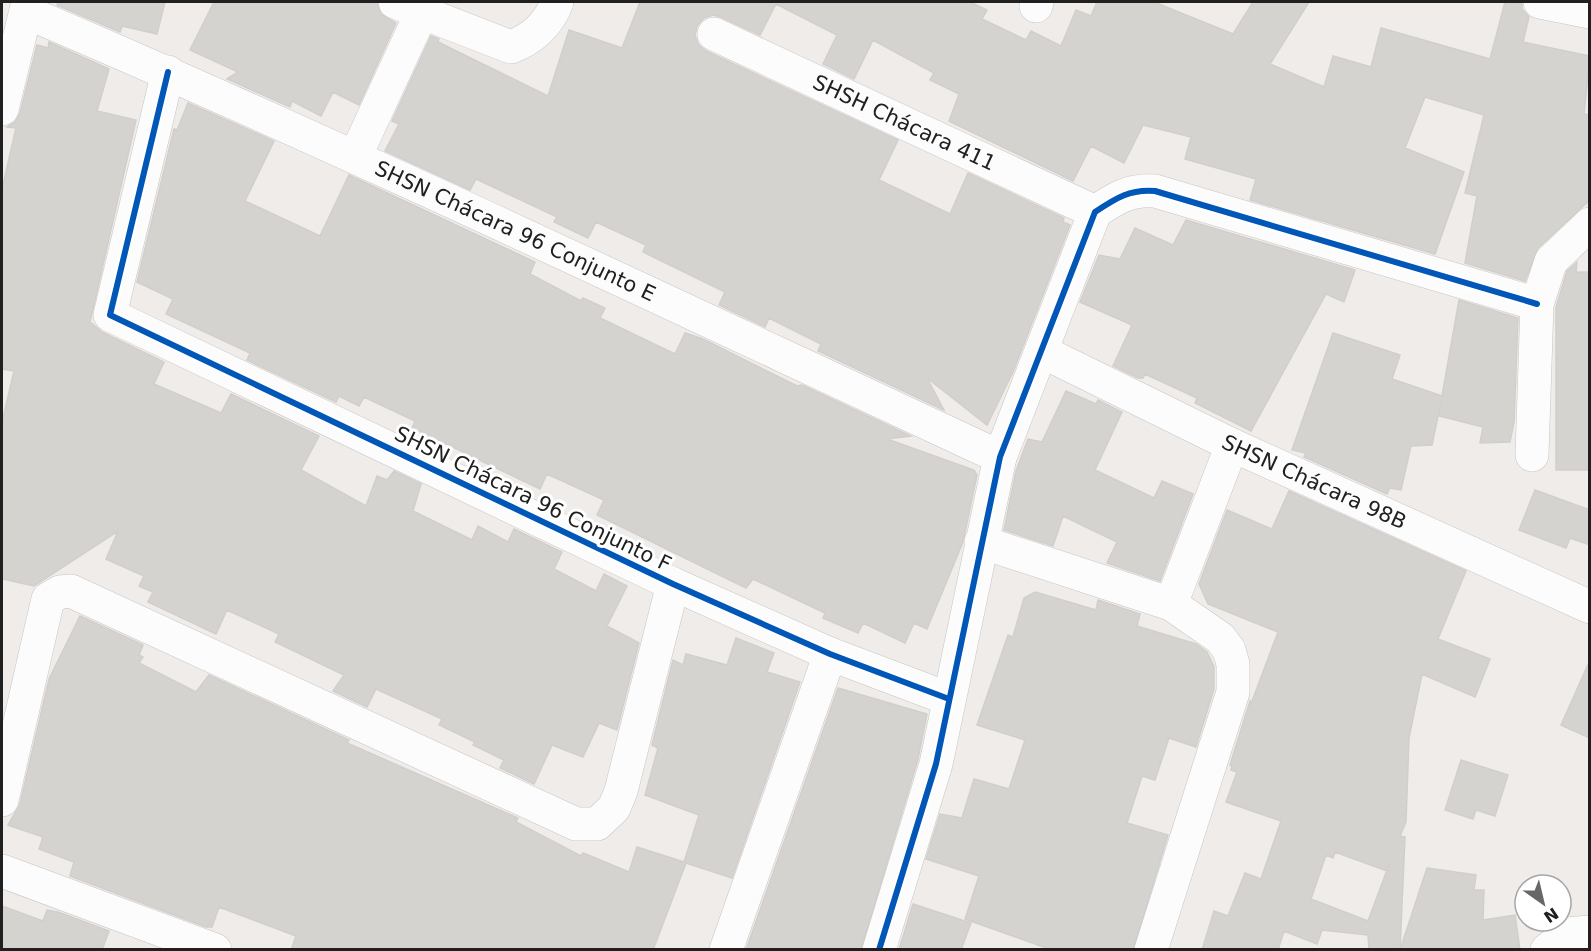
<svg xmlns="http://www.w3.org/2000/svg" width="1591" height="951" viewBox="0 0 1591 951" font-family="'DejaVu Sans',sans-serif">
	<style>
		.building { fill: #d5d3d0; stroke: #d2cecb; stroke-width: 1.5; fill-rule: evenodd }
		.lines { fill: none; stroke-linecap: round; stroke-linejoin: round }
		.minor-casing { stroke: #c7c6c5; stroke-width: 34 }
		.minor { stroke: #fdfcfc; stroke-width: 33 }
		.cycleway-casing { stroke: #fff; stroke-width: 10 }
		.cycleway { stroke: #0057b8; stroke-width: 6 }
		.labels { text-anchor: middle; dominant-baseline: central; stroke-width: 6; stroke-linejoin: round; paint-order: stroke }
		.street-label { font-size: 21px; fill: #202020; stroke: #fff }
	</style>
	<rect width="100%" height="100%" fill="#efece9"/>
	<path class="building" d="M 58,2 L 165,2 L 157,34 L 122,26 L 120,32 L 57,5 Z
		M 214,2 L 377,2 L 381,14 L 396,23 L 359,105 L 333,92 L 321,116 L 292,101 L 290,107 L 227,79 L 238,72 L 190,50 Z
		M 640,2 L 970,2 L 987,10 L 982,19 L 1026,40 L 1031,31 L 1061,46 L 1076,10 L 1091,16 L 1097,2 L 1154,2 L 1233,34 L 1253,2 L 1309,2 L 1270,64 L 1324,87 L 1333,56 L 1371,67 L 1381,28 L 1490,59 L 1505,2 L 1522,2 L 1522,9 L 1529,17 L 1523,42 L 1590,56 L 1584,114 L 1590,115 L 1590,200 L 1538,248 L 1525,281 L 1465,263 L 1477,196 L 1465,193 L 1484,115 L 1425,97 L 1405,148 L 1464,172 L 1435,254 L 1250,200 L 1256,179 L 1185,159 L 1191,137 L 1143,125 L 1124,163 L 1091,146 L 1073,181 L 949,121 L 959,94 L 930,80 L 934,73 L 873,40 L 854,79 L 823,64 L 837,35 L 776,4 L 760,35 L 721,17 L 713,15 L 704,18 L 697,26 L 695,35 L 698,44 L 706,51 L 898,140 L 879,180 L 950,214 L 968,173 L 1064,218 L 1063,222 L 1070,225 L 1013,372 L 987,425 L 927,378 L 944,410 L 818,351 L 821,344 L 769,318 L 765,327 L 719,305 L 725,292 L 643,252 L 646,245 L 596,222 L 588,238 L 554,222 L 557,217 L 476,179 L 470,190 L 385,151 L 399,124 L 392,121 L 431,36 L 439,39 L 438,42 L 548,96 L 569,30 L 622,48 Z
		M 49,42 L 109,69 L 97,111 L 136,120 L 90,322 L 102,332 L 164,362 L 154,384 L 221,413 L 231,394 L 319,436 L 301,470 L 366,506 L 377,476 L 387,480 L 394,471 L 421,484 L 413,511 L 472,540 L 478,526 L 508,542 L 514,529 L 562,552 L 554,569 L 596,591 L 604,574 L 627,586 L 607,626 L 639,643 L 617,730 L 599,723 L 583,757 L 552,745 L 534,784 L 500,768 L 504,760 L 473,745 L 475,742 L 439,725 L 442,719 L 376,689 L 367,707 L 333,691 L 344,675 L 275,642 L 279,634 L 227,610 L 216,634 L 148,602 L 153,592 L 139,586 L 144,576 L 106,559 L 118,531 L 34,586 L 2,579 L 2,422 L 14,371 L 2,369 L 2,189 L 16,128 L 7,127 L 15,122 L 20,113 L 37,45 L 48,48 Z
		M 188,103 L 274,141 L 245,201 L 320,236 L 349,175 L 535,262 L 530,274 L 581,301 L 583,298 L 605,308 L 600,318 L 675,354 L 685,333 L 703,339 L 797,386 L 802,385 L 911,436 L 887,439 L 974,470 L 977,475 L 963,542 L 927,629 L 914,623 L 905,643 L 863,623 L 858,633 L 823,618 L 825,613 L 753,579 L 746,588 L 597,515 L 604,500 L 547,474 L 540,489 L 438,440 L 435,449 L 417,441 L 423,433 L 412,428 L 415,421 L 364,397 L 359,406 L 339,396 L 336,402 L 247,360 L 250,353 L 166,314 L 173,299 L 137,282 L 174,129 L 177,130 Z
		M 1186,220 L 1355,270 L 1344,302 L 1326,294 L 1251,431 L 1195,403 L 1197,398 L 1145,374 L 1143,378 L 1138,378 L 1113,366 L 1132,325 L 1080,302 L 1099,255 L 1120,259 L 1135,228 L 1173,245 Z
		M 1577,262 L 1576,272 L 1590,272 L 1590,470 L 1556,470 L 1556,307 L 1567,271 Z
		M 1459,300 L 1518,318 L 1514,422 L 1510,442 L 1480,443 L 1483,427 L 1439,416 L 1441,402 L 1432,445 L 1411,446 L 1401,490 L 1390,488 L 1387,494 L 1304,457 L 1306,453 L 1292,450 L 1333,333 L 1400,355 L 1392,379 L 1442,396 Z
		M 1066,391 L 1096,404 L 1098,400 L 1122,412 L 1095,470 L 1154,498 L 1162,481 L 1193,494 L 1160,581 L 1107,563 L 1117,542 L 1063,516 L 1053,546 L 1004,530 L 1016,471 L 1028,439 L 1042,442 Z
		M 1535,490 L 1590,510 L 1590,545 L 1570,538 L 1566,548 L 1519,530 Z
		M 1289,491 L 1466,571 L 1438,639 L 1490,659 L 1475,697 L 1422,674 L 1409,738 L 1406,822 L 1400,836 L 1405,837 L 1400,950 L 1369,950 L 1368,935 L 1322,930 L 1317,944 L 1284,931 L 1278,950 L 1202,950 L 1214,911 L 1228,916 L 1245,873 L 1261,879 L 1281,821 L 1226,802 L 1237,772 L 1231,770 L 1232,766 L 1230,765 L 1250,701 L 1251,704 L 1278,632 L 1208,604 L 1199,584 L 1227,510 L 1272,529 ZM 1335,852 L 1387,871 L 1390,862 L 1368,921 L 1311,899 L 1326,855 L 1333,858 Z
		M 1035,592 L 1096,610 L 1098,600 L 1140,614 L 1137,626 L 1196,644 L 1207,652 L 1214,667 L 1214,689 L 1196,747 L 1169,738 L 1155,780 L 1142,776 L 1127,823 L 1168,835 L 1133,950 L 1052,950 L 965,919 L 979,876 L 926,859 L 940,814 L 962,818 L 974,779 L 1009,789 L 1025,740 L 977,725 L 1008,635 L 1013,637 L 1024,598 Z
		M 80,616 L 143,645 L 139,655 L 143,657 L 139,663 L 196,692 L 209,675 L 349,740 L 347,743 L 518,818 L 516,822 L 581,856 L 583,853 L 629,872 L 637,847 L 684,862 L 699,815 L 645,795 L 658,748 L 652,745 L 673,660 L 683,665 L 686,654 L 727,665 L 736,638 L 774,653 L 767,672 L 800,682 L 732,878 L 686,863 L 653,950 L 291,950 L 296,936 L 219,907 L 212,927 L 206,927 L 70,876 L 74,862 L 39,849 L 43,837 L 8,825 L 20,804 L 49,679 Z
		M 1590,660 L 1590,738 L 1561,725 Z
		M 838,688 L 927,714 L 918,759 L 861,950 L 746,950 Z
		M 1461,760 L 1508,775 L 1495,816 L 1476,810 L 1473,819 L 1445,810 Z
		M 1427,868 L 1476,875 L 1474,890 L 1484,890 L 1483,920 L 1515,915 L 1520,950 L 1400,950 Z
		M 913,904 L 971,923 L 961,950 L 899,950 Z
		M 2,906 L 43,921 L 47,910 L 58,912 L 109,931 L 102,950 L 2,950 Z"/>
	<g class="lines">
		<g class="minor-casing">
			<g id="minor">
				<path d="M 395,2 L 511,47 C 532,39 549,24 557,2"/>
				<path d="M 1540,2 L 1590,12"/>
				<path d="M 1036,6 L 1037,2"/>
				<path id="s1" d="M 26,12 C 354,152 677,307 1000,457"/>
				<path id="s2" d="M 714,34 L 1095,212"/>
				<path d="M 168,72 L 110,315 L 673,584 L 830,654 L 949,699"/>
				<path d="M 2,109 L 28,2"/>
				<path d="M 355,157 L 421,14"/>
				<path id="s3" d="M 1041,351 L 1232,445 L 1590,607"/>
				<path d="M 1532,455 L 1537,304 L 1551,261 L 1590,224"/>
				<path d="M 981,542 L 1171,604 L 1220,638 L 1229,650 L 1233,664 L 1233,692 L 1151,950"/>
				<path d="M 1171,604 L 1232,445"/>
				<path d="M 2,800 L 48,599 L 60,592 L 71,591 L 576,824 L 597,824 L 614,808 L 621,791 L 673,584"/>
				<path d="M 2,871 L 215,950"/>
				<path d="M 726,950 L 830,654"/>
				<path d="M 879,950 L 936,764 L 1000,457 L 1095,212 C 1116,198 1130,189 1155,191 L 1537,304"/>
				<path d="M 1547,950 L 1568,934 L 1590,932"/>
			</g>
		</g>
		<use href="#minor" class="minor"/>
		<g class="cycleway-casing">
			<path id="cycleway" d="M 168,72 L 110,315 L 673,584 L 830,654 L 949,699
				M 879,950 L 936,764 L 1000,457 L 1095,212 C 1116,198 1130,189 1155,191 L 1537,304"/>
		</g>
		<use href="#cycleway" class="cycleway"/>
	</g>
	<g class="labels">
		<g class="street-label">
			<text stroke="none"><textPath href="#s2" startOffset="210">SHSH Chácara 411</textPath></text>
			<text stroke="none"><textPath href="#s1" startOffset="536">SHSN Chácara 96 Conjunto E</textPath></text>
			<text stroke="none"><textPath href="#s3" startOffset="303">SHSN Chácara 98B</textPath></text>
			<text transform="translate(533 499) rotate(26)">SHSN Chácara 96 Conjunto F</text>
		</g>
	</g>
	<rect width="1591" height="951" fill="none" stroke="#202020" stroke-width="6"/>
	<g transform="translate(1543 903) rotate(146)"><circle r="28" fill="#ffffff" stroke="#a6a6a6" stroke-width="1.5"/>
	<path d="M0-4.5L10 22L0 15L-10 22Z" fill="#686766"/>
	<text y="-9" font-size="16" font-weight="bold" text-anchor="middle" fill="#202020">N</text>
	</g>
</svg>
